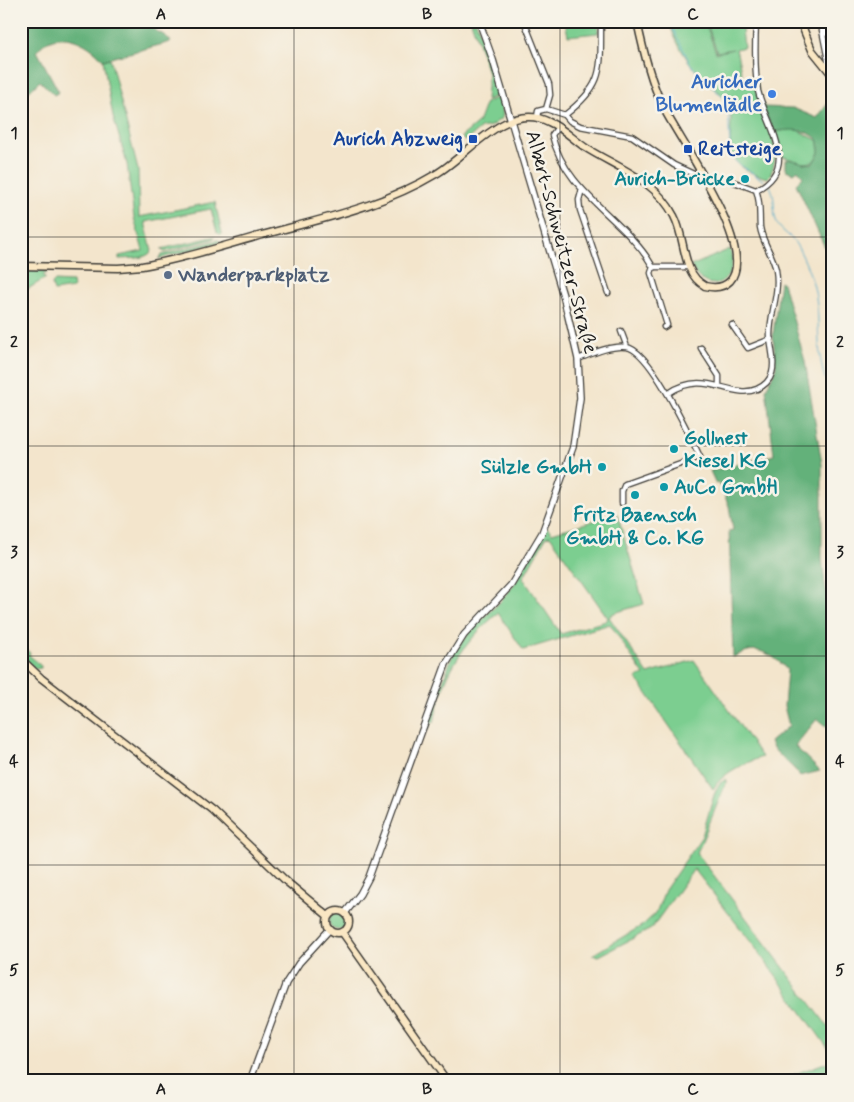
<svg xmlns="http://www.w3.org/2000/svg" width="854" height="1102" viewBox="0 0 854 1102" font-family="Mynerve,sans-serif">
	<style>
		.green { fill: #7bce90; stroke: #4c7556; fill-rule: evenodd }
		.forest { fill: #64b17a; stroke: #40664b }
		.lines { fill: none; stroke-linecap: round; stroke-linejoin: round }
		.stream { stroke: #4ba8ca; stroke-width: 1 }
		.minor-casing { stroke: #3c3a36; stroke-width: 7 }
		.tertiary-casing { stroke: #3c3a36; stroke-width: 8 }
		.secondary-casing { stroke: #3c3a36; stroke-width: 9 }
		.minor { stroke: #fff; stroke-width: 4.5 }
		.tertiary { stroke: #fff; stroke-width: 5.5 }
		.secondary { stroke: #fae7c3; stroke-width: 6 }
		.grid { fill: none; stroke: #1c1c1c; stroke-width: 1; stroke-opacity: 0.55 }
		.shop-dot { fill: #3f7fe0; stroke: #f7f3e8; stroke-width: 2 }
		.transit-dot { fill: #1a4fb4; stroke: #f7f3e8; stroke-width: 2 }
		.culture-dot { fill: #0f9aa8; stroke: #f7f3e8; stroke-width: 2 }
		.service-dot { fill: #5c6f8a; stroke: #f7f3e8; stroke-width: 2 }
		.labels { text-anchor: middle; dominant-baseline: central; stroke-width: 5; stroke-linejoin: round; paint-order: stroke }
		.shop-label { font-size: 20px; font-weight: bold; fill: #366cbe; stroke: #f7f3e8; text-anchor: end }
		.transit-label { font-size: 20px; font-weight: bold; fill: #164399; stroke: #f7f3e8; text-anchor: end }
		.culture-label { font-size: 20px; font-weight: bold; fill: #0d838f; stroke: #f7f3e8; text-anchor: end }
		.street-label { font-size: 20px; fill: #1c1c1c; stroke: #f7f3e8 }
		.service-label { font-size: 20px; font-weight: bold; fill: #4e5e75; stroke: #f7f3e8; text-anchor: start }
		.neatline { fill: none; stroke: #1c1c1c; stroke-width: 2 }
		.grid-label { font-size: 16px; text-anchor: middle; font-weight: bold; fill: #1c1c1c }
	</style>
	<rect width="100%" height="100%" fill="#f7f3e8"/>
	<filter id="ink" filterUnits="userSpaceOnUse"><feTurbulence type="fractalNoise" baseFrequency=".02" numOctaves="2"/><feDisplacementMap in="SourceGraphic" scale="10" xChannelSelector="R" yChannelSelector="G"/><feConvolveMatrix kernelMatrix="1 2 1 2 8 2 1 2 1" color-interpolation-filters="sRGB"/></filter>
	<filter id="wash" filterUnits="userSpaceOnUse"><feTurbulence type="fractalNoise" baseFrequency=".0096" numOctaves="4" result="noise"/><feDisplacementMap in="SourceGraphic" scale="20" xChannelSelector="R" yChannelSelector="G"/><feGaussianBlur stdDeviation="1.12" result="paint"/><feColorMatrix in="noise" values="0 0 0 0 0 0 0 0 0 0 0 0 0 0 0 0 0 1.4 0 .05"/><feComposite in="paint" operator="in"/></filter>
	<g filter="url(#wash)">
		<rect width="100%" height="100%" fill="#f3e5cc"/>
		<path class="green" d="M 471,21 L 476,21 L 499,95 L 486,100 L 488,73 Z
			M 565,21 L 599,21 L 598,33 L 568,36 Z
			M 669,21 L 705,21 L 716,53 L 733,49 L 717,52 L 706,21 L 741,21 L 744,47 L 736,49 L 743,79 L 756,78 C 761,109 787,152 768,178 C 757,176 742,170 735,160 C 724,144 736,122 728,104 C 723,93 713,88 705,80 C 690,67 674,41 669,21 Z
			M 110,58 L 138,170 L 139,217 L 215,202 L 222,233 L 220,235 L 217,232 L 211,209 L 145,222 L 152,251 C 145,260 130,258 119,259 L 119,256 L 143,251 L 134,218 L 127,164 L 113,116 L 103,60 Z
			M 499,97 L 503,114 L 502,118 L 491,126 L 481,128 L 465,141 L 461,137 L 478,123 L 486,102 Z
			M 795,129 L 819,141 L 819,153 L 813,162 L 803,163 L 781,156 L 774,132 Z
			M 213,237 L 215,237 L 213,239 L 164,252 L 161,249 Z
			M 218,240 L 221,242 L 158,259 L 162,255 Z
			M 730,249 C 741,282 706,299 691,266 Z
			M 21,270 L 46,271 L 47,273 L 43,275 L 46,278 L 21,293 Z
			M 54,281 L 72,282 L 73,288 L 54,291 L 52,285 Z
			M 617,514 L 644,604 L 614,613 L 609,617 L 648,674 L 694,660 L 762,757 C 744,764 724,771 713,789 L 636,678 L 644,675 L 610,624 L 523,650 L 498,613 C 461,645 443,674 434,723 L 433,721 L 429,728 L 426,727 L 453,654 L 472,629 L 500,602 L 513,586 L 547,527 L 552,533 ZM 550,536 L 608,618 L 606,621 L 561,634 L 523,578 L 546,537 Z
			M 21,644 L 30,653 L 29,655 L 41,666 L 41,668 L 35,669 L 21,655 Z
			M 726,779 L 726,783 L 697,853 L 833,1033 L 833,1055 L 754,946 L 694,869 L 651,929 L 599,956 L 592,955 L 643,925 L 656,913 L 665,890 L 702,836 L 714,795 L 719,784 Z
			M329 921a9 9 0 1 1 18 0a9 9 0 1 1-18 0Z
			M 833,1060 L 833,1068 L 798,1081 L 776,1081 Z"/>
		<path class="forest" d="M 21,21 L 146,21 C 153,33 165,32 171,42 L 103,60 C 88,41 55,26 37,51 L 59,92 L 54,95 L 40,81 L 21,99 Z
			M 829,102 L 833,105 L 833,265 L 796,184 L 803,177 L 798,170 L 794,173 L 786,170 L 786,160 C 796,158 803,166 813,163 L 819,153 L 819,141 C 808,128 789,129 774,132 L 763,107 L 793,108 L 817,118 Z
			M 780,281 L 783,283 L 805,361 L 822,464 L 822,558 L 825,585 L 833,616 L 833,726 L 828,728 L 817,719 L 795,746 L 820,771 L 800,776 C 792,764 773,753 770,742 L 789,726 L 784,706 L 787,670 C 779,660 762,647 748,651 C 742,652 738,656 733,657 L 729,531 L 733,530 L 729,506 L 719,483 L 716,484 L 710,471 L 774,455 L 766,389 L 776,369 L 773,335 Z"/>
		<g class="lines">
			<path class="stream" d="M 669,21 L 690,63 L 702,79 L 721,95 L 728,106 L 730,153 L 736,162 L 764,181
				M 768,183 C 778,196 771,209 777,223 C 780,230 787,233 792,239 C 800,248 807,266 811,277 C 825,316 810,359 833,395"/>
		</g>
	</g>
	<g filter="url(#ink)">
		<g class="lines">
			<g class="minor-casing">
				<path id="minor" d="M 524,21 L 549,84 L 550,95 L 546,109
					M 817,21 L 833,41
					M 822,30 L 830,70
					M 546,109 L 565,115
					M 565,115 L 570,121 L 580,126 L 632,136 L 674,165 L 700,177 L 726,179 L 756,190 C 802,167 766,124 758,91 C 754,69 755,43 756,21
					M 565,115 C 606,83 600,69 601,21
					M 537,118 L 538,111 L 546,109
					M 558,127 L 552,135 C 565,193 626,219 653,267 L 688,267
					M 582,189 L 579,200 L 580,210 L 608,293
					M 653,267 L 651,273 L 667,325 L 664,327
					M 732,325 L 748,348 L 771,339
					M 621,331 L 627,347
					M 701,348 L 719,376 L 719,385
					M 578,359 C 591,354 611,345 626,347 C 650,349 690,436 700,457 L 625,484 L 622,491 L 622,503
					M 669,393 C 705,368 731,400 757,389 C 764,386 770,380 772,373 C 776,360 770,347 770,335 C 770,313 780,293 776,270 C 773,255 762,242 760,227 C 759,213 761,203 756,190"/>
			</g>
			<g class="tertiary-casing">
				<path id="tertiary" d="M 345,913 L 360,894 L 369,877 L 446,664 L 464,635 L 511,585 L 542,533 L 573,447 L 580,398 L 578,359 L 564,299 L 493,60 L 479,21
					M 250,1081 L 286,983 L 299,963 L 330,929"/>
			</g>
			<g class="secondary-casing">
				<path id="secondary" d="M 800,21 L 812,50 L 833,76
					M 21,266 L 118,268 L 142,266 C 183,259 223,246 262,235 C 322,219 383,206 436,174 C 469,155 507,100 549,122 C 563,128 574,140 586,148 C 618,168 656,180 674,216 C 686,238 681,273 705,286 C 713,288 723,288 730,281 C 759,249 677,137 662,105 C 650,79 643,50 637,21
					M 21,659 L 41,678 L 212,810 L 287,882 L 328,916
					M327 922a11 11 0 1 1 22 0a11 11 0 1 1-22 0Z
					M 342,932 L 447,1081"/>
			</g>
			<use href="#minor" class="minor"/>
			<use href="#tertiary" class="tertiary"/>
			<use href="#secondary" class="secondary"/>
		</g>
	</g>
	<path class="grid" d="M 294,21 L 294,1081M 560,21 L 560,1081M 21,237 L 833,237M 21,446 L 833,446M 21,656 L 833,656M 21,865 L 833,865"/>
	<circle class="shop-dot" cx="772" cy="94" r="5"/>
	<g class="transit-dot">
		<rect x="468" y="134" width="10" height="10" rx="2.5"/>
		<rect x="683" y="144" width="10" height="10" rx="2.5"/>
	</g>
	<g class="culture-dot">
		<circle cx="745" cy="179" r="5"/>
		<circle cx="674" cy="449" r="5"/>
		<circle cx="602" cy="467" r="5"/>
		<circle cx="664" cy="487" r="5"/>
		<circle cx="635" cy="495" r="5"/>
	</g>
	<circle class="service-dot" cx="168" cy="275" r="5"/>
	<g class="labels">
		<g class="shop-label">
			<text x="762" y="82">Auricher<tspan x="762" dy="23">Blumenlädle</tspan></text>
		</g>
		<g class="transit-label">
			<text x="463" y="139">Aurich Abzweig</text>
			<text x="698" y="149" text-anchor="start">Reitsteige</text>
		</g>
		<g class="culture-label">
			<text x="735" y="179">Aurich-Brücke</text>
			<text x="684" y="438" text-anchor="start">Gollnest<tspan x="684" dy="23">Kiesel KG</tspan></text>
			<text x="592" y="467">Sülzle GmbH</text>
			<text x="674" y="487" text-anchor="start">AuCo GmbH</text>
			<text x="635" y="515" text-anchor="middle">Fritz Baensch<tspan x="635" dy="23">GmbH &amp; Co. KG</tspan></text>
		</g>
		<g class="street-label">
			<text transform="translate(561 242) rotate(75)">Albert-Schweitzer-Straße</text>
		</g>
		<g class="service-label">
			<text x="178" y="275">Wanderparkplatz</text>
		</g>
	</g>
	<rect width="854" height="1102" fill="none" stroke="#f7f3e8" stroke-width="55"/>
	<rect x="28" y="28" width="798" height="1046" class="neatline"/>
	<g class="grid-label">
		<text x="161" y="19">A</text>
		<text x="427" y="19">B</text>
		<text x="693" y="19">C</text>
		<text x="14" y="138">1</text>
		<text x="840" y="138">1</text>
		<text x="14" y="347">2</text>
		<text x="840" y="347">2</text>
		<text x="14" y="557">3</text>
		<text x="840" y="557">3</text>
		<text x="14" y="766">4</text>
		<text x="840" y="766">4</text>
		<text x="14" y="975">5</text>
		<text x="840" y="975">5</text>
		<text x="161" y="1094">A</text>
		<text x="427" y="1094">B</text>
		<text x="693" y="1094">C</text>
	</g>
</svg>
